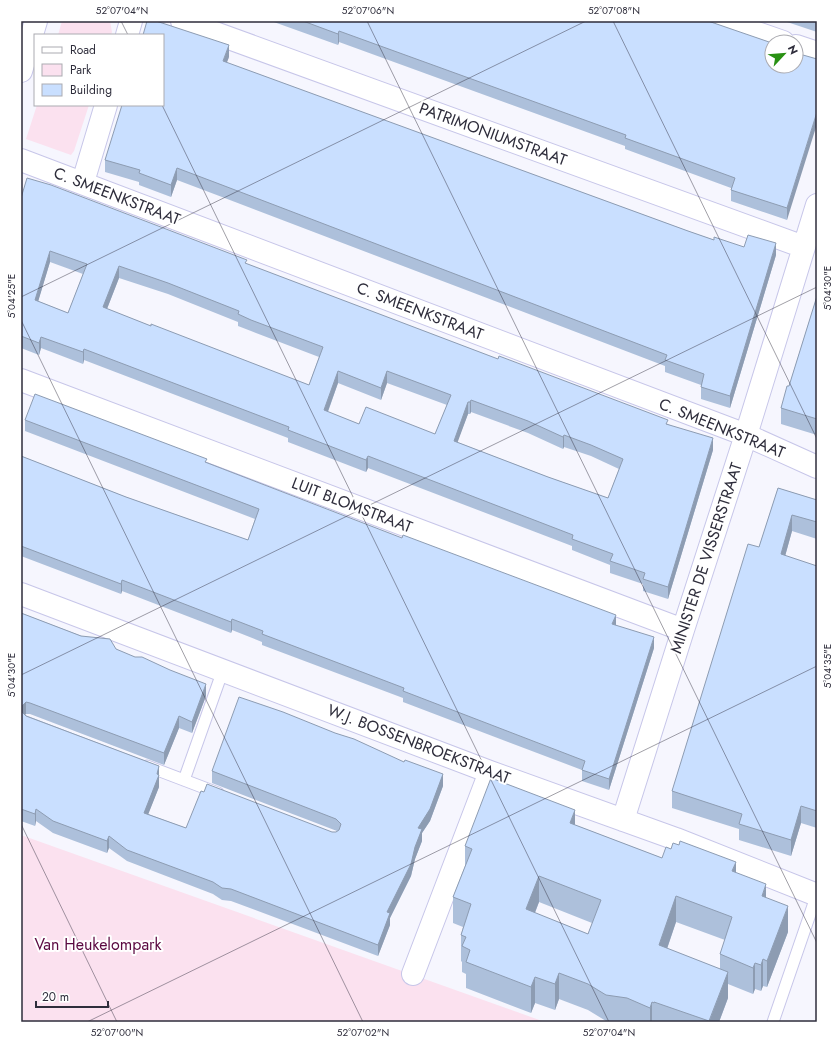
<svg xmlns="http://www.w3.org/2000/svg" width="838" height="1043" viewBox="0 0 838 1043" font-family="Jost,sans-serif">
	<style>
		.green { fill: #fbe1ef }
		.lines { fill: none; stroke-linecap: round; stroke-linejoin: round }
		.service-casing { stroke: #c7c6e9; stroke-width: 13 }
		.minor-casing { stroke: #c7c6e9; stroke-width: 24 }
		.service { stroke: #fff; stroke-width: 11 }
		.minor { stroke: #fff; stroke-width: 22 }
		.wall { fill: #adc0db; fill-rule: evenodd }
		.shaded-wall { fill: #8d9cb2 }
		.building { fill: #c9dfff; stroke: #8d9cb2; fill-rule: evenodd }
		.ticks { fill: none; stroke: #2e2d3b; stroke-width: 1; stroke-opacity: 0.45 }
		.labels { text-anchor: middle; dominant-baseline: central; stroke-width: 4; stroke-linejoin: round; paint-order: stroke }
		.street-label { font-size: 16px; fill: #2e2d3b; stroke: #fff }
		.park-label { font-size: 16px; fill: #5a0941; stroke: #fff }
		.neatline { fill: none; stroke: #2e2d3b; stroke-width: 1.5 }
		.ticks-label { font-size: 10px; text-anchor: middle; fill: #2e2d3b }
	</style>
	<rect width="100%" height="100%" fill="#f6f6fe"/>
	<path class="green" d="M 62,21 L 110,21 L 112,32 L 111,35 L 58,35 Z
		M 37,105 L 89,105 L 74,151 L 71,155 L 26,139 Z
		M 21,835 L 545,1022 L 21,1022 Z"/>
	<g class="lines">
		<g class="service-casing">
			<path id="service" d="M 147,766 L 218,793
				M 184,780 L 223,670
				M 773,1022 L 817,894"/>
		</g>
		<g class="minor-casing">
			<path id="minor" d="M 182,21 L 804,247
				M 723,21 L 783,42
				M 127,35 L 131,21
				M 796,46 L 817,53
				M 21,71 L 36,21
				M 21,160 L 746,435 L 817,467
				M 83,182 L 106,105
				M 21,380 L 683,630
				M 21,594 L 490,772 L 676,839 L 817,895
				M 623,820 L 683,630 L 746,435 L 817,205
				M 413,974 L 490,772"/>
		</g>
		<use href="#service" class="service"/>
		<use href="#minor" class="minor"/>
	</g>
	<path class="wall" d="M 271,21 L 708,21 L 796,66 L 787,220 L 731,201 L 731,188 L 625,149 L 625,146 L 339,42 L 338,45 Z
		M 787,21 L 817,21 L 817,32 L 787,22 Z
		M 229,57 L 226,63 L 688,231 L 714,240 L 776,255 L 730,408 L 701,399 L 701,385 L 665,372 L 665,366 L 222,197 L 177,180 L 171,197 L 139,185 L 139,182 L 105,172 L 105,160 Z
		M 21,198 L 247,264 L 668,424 L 713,450 L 668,599 L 643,591 L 643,584 L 610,573 L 610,565 L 572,550 L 572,546 L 368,468 L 366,472 L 288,442 L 288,438 L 84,360 L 83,364 L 41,348 L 39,355 L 21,348 ZM 50,262 L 83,274 L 68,313 L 38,301 ZM 119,278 L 168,294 L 238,322 L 238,326 L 251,331 L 319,357 L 309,385 L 151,326 L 107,309 ZM 338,383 L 381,400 L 387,383 L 447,405 L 435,434 L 359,424 L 328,412 ZM 471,412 L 528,433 L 563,449 L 564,447 L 591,456 L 619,469 L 608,498 L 548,477 L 457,442 L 468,414 L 470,414 Z
		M 817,296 L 817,435 L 781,424 L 781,408 L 789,386 Z
		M 25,420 L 207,463 L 616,625 L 654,648 L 609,790 L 582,781 L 582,770 L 403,702 L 403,698 L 262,645 L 262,642 L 232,630 L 231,633 L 122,591 L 121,594 L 21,556 L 21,456 L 126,497 L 248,540 L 255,519 L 25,431 Z
		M 778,488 L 817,500 L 817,539 L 792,531 L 785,556 L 817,566 L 817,828 L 801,823 L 791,856 L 739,840 L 739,829 L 672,808 L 672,791 L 759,547 Z
		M 21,613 L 116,649 L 206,696 L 192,733 L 179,728 L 164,765 L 30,714 L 26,714 L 25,715 L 159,766 L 159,787 L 148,814 L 186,828 L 336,832 L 337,831 L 212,783 L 212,771 L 443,786 L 430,821 L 422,833 L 422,841 L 415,859 L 411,876 L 390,918 L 390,925 L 378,956 L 231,901 L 222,900 L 213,894 L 127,861 L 109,848 L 107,853 L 53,833 L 36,821 L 35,826 L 21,821 Z
		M 575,825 L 662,858 L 736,873 L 766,897 L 788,932 L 767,987 L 763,986 L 761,991 L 755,989 L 753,994 L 728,984 L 728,998 L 719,1022 L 612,1022 L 606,1021 L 588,1010 L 559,999 L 555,1010 L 535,1003 L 531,1013 L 466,988 L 466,974 L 462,972 L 462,962 L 461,961 L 461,935 L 463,927 L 453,923 L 453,897 L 465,866 L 465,846 ZM 539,902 L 592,923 L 588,934 L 535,913 ZM 676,922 L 725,940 L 720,954 L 720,969 L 667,949 Z"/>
	<path class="shaded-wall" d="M 339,31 L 339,42 L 338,45 L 338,34 Z
		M 229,45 L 229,57 L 223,73 L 223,61 Z
		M 817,112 L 817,124 L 787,220 L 787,208 Z
		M 177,168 L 177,180 L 171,197 L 171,185 Z
		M 776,243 L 776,255 L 730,408 L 730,396 Z
		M 50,251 L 50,262 L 35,312 L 35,300 Z
		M 119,266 L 119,278 L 103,319 L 103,307 Z
		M 41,337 L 41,348 L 39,355 L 39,343 Z
		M 84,349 L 84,360 L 83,364 L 83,352 Z
		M 338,371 L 338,383 L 324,422 L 324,410 Z
		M 387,371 L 387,383 L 381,400 L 381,388 Z
		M 471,400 L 471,412 L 470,414 L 470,402 Z
		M 468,402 L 468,414 L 454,452 L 454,441 Z
		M 564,435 L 564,447 L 563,449 L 563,437 Z
		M 713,438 L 713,450 L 668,599 L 668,587 Z
		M 368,456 L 368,468 L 366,472 L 366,460 Z
		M 792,515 L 792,531 L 781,571 L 781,554 Z
		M 122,580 L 122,591 L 121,594 L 121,584 Z
		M 616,615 L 616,626 L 612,624 Z
		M 232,619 L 232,630 L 231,633 L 231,622 Z
		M 654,637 L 654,648 L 609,790 L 609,779 Z
		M 206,684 L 206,696 L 192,733 L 192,722 Z
		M 26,702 L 26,714 L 22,718 L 22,706 Z
		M 179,716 L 179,728 L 164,765 L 164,753 Z
		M 159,766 L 159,787 L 144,825 L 144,813 Z
		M 443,774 L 443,786 L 430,821 L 422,833 L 422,841 L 415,859 L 411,876 L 390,918 L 390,925 L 378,956 L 378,945 L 387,912 L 418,828 Z
		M 801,806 L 801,823 L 791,856 L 791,840 Z
		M 36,809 L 36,821 L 35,826 L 35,814 Z
		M 575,810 L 575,836 L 570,823 Z
		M 109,836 L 109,848 L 107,853 L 107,841 Z
		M 736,862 L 736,888 L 732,871 Z
		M 539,876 L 539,902 L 526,935 L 526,909 Z
		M 766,884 L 766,910 L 762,896 Z
		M 676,896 L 676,922 L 659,972 L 659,945 Z
		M 788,906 L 788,932 L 767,987 L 767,961 Z
		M 763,959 L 763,986 L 761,991 L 761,965 Z
		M 755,963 L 755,989 L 753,994 L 753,968 Z
		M 728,972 L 728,998 L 719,1022 L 709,1022 Z
		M 559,973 L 559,999 L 555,1010 L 555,984 Z
		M 535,977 L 535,1003 L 531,1013 L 531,987 Z
		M 652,1002 L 652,1022 L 650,1022 L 650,1008 Z"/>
	<path class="building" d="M 147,21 L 156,21 L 229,45 L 223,61 L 688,231 L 714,240 L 714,237 L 744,247 L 748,235 L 776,243 L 730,396 L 701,387 L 704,374 L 665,360 L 667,355 L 222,185 L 177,168 L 171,185 L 139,173 L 140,170 L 105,160 L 122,105 L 163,105 L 163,35 L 143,35 Z
		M 303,21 L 708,21 L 772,43 L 772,66 L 796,66 L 796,53 L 817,59 L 817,112 L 787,208 L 731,190 L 735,178 L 625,138 L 626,135 L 339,31 L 338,34 Z
		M 27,178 L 51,185 L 247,260 L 245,263 L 498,359 L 499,356 L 668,420 L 666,424 L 713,438 L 668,587 L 643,579 L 645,573 L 610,561 L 613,554 L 572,539 L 573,535 L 368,456 L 366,460 L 288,430 L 289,427 L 84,349 L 83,352 L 41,337 L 39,343 L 21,336 L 21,198 ZM 50,251 L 87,264 L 68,313 L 35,300 ZM 119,266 L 168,283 L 239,311 L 238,314 L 251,320 L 323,347 L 309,385 L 151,324 L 151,326 L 103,307 ZM 338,371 L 381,388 L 387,371 L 451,395 L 435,434 L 366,407 L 359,424 L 324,410 ZM 471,400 L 528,421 L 563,437 L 564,435 L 591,445 L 623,459 L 608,498 L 548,477 L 454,441 L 468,402 L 470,402 Z
		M 817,296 L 817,419 L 781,408 L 787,386 L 789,386 Z
		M 35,394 L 207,459 L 205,462 L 402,538 L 403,535 L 616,615 L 612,624 L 654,637 L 609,779 L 582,770 L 585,761 L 403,691 L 404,688 L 262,634 L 263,631 L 232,619 L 231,622 L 122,580 L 121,584 L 21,546 L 21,456 L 126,497 L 248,540 L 259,509 L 25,420 Z
		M 778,488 L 817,500 L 817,522 L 792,515 L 781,554 L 817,566 L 817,811 L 801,806 L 791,840 L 739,824 L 742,814 L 672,791 L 748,544 L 759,547 Z
		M 21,613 L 81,636 L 110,639 L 116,649 L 135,657 L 142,657 L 170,670 L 206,684 L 192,722 L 179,716 L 164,753 L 30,703 L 26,702 L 22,706 L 21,711 L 26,716 L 159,766 L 157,774 L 159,775 L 144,813 L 186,828 L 201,791 L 204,792 L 207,784 L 332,832 L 336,832 L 339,830 L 341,824 L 336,819 L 212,771 L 239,697 L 283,712 L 335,733 L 354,739 L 404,762 L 405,760 L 443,774 L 430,809 L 418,828 L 422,829 L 415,847 L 411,864 L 387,912 L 390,913 L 378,945 L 231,889 L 222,888 L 213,882 L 127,850 L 109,836 L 107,841 L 53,821 L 36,809 L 35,814 L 21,809 Z
		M 491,778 L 575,810 L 570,823 L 662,858 L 666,847 L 671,849 L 673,843 L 679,845 L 680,841 L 736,862 L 732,871 L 766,884 L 762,896 L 788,906 L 767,961 L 763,959 L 761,965 L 755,963 L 753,968 L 720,954 L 732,917 L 676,896 L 659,945 L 728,972 L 709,1021 L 654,1002 L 654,1003 L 652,1002 L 650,1008 L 627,998 L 606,995 L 588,984 L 559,973 L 555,984 L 535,977 L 531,987 L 466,962 L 470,950 L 462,946 L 466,937 L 461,935 L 471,904 L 453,897 L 472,849 L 465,846 ZM 539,876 L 601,900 L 588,934 L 526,909 Z"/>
	<path class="ticks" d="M 121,21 L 128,35M 367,21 L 817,943M 613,21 L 817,439M 162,105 L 609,1022M 21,297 L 586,21M 21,320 L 363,1022M 21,675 L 817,287M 21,824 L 117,1022M 87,1022 L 817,666"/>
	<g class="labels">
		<g class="street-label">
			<text transform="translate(493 134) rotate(20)">PATRIMONIUMSTRAAT</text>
			<text transform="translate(117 196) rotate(21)">C. SMEENKSTRAAT</text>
			<text transform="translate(420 311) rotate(21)">C. SMEENKSTRAAT</text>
			<text transform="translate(722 428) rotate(22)">C. SMEENKSTRAAT</text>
			<text transform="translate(352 505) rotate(21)">LUIT BLOMSTRAAT</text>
			<text transform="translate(706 558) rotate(-72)">MINISTER DE VISSERSTRAAT</text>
			<text transform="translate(419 744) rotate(21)">W.J. BOSSENBROEKSTRAAT</text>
		</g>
		<g class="park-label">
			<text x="98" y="944">Van Heukelompark</text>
		</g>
	</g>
	<rect width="838" height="1043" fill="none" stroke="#ffffff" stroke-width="44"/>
	<rect x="34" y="34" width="130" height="72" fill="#ffffff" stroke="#ababb1"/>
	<rect x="42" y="47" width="20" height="6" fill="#ffffff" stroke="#ababb1"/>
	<text x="70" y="54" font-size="12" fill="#2e2d3b">Road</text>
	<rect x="42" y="64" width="20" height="12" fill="#fbe1ef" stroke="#ababb1"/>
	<text x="70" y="74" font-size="12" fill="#2e2d3b">Park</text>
	<rect x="42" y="84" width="20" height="12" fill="#c9dfff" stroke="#ababb1"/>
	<text x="70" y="94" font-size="12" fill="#2e2d3b">Building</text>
	<g transform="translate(784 54) rotate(64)"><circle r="19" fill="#ffffff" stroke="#ababb1"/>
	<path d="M0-3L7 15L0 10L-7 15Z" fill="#299113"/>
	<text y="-6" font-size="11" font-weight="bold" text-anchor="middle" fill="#2e2d3b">N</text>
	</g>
	<path d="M36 1001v6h72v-6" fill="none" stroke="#2e2d3b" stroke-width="2"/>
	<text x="42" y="1001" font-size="12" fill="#2e2d3b" stroke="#ffffff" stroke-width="3" paint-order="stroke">20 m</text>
	<rect x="22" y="22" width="794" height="999" class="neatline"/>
	<g class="ticks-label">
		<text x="122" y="14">52°07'04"N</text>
		<text x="368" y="14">52°07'06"N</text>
		<text x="614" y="14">52°07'08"N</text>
		<text transform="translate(827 288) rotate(-90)" y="4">5°04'30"E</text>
		<text transform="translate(11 296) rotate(-90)" y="4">5°04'25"E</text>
		<text transform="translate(827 666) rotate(-90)" y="4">5°04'35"E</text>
		<text transform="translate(11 675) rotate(-90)" y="4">5°04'30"E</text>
		<text x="117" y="1036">52°07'00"N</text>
		<text x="363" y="1036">52°07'02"N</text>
		<text x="609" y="1036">52°07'04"N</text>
	</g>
</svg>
